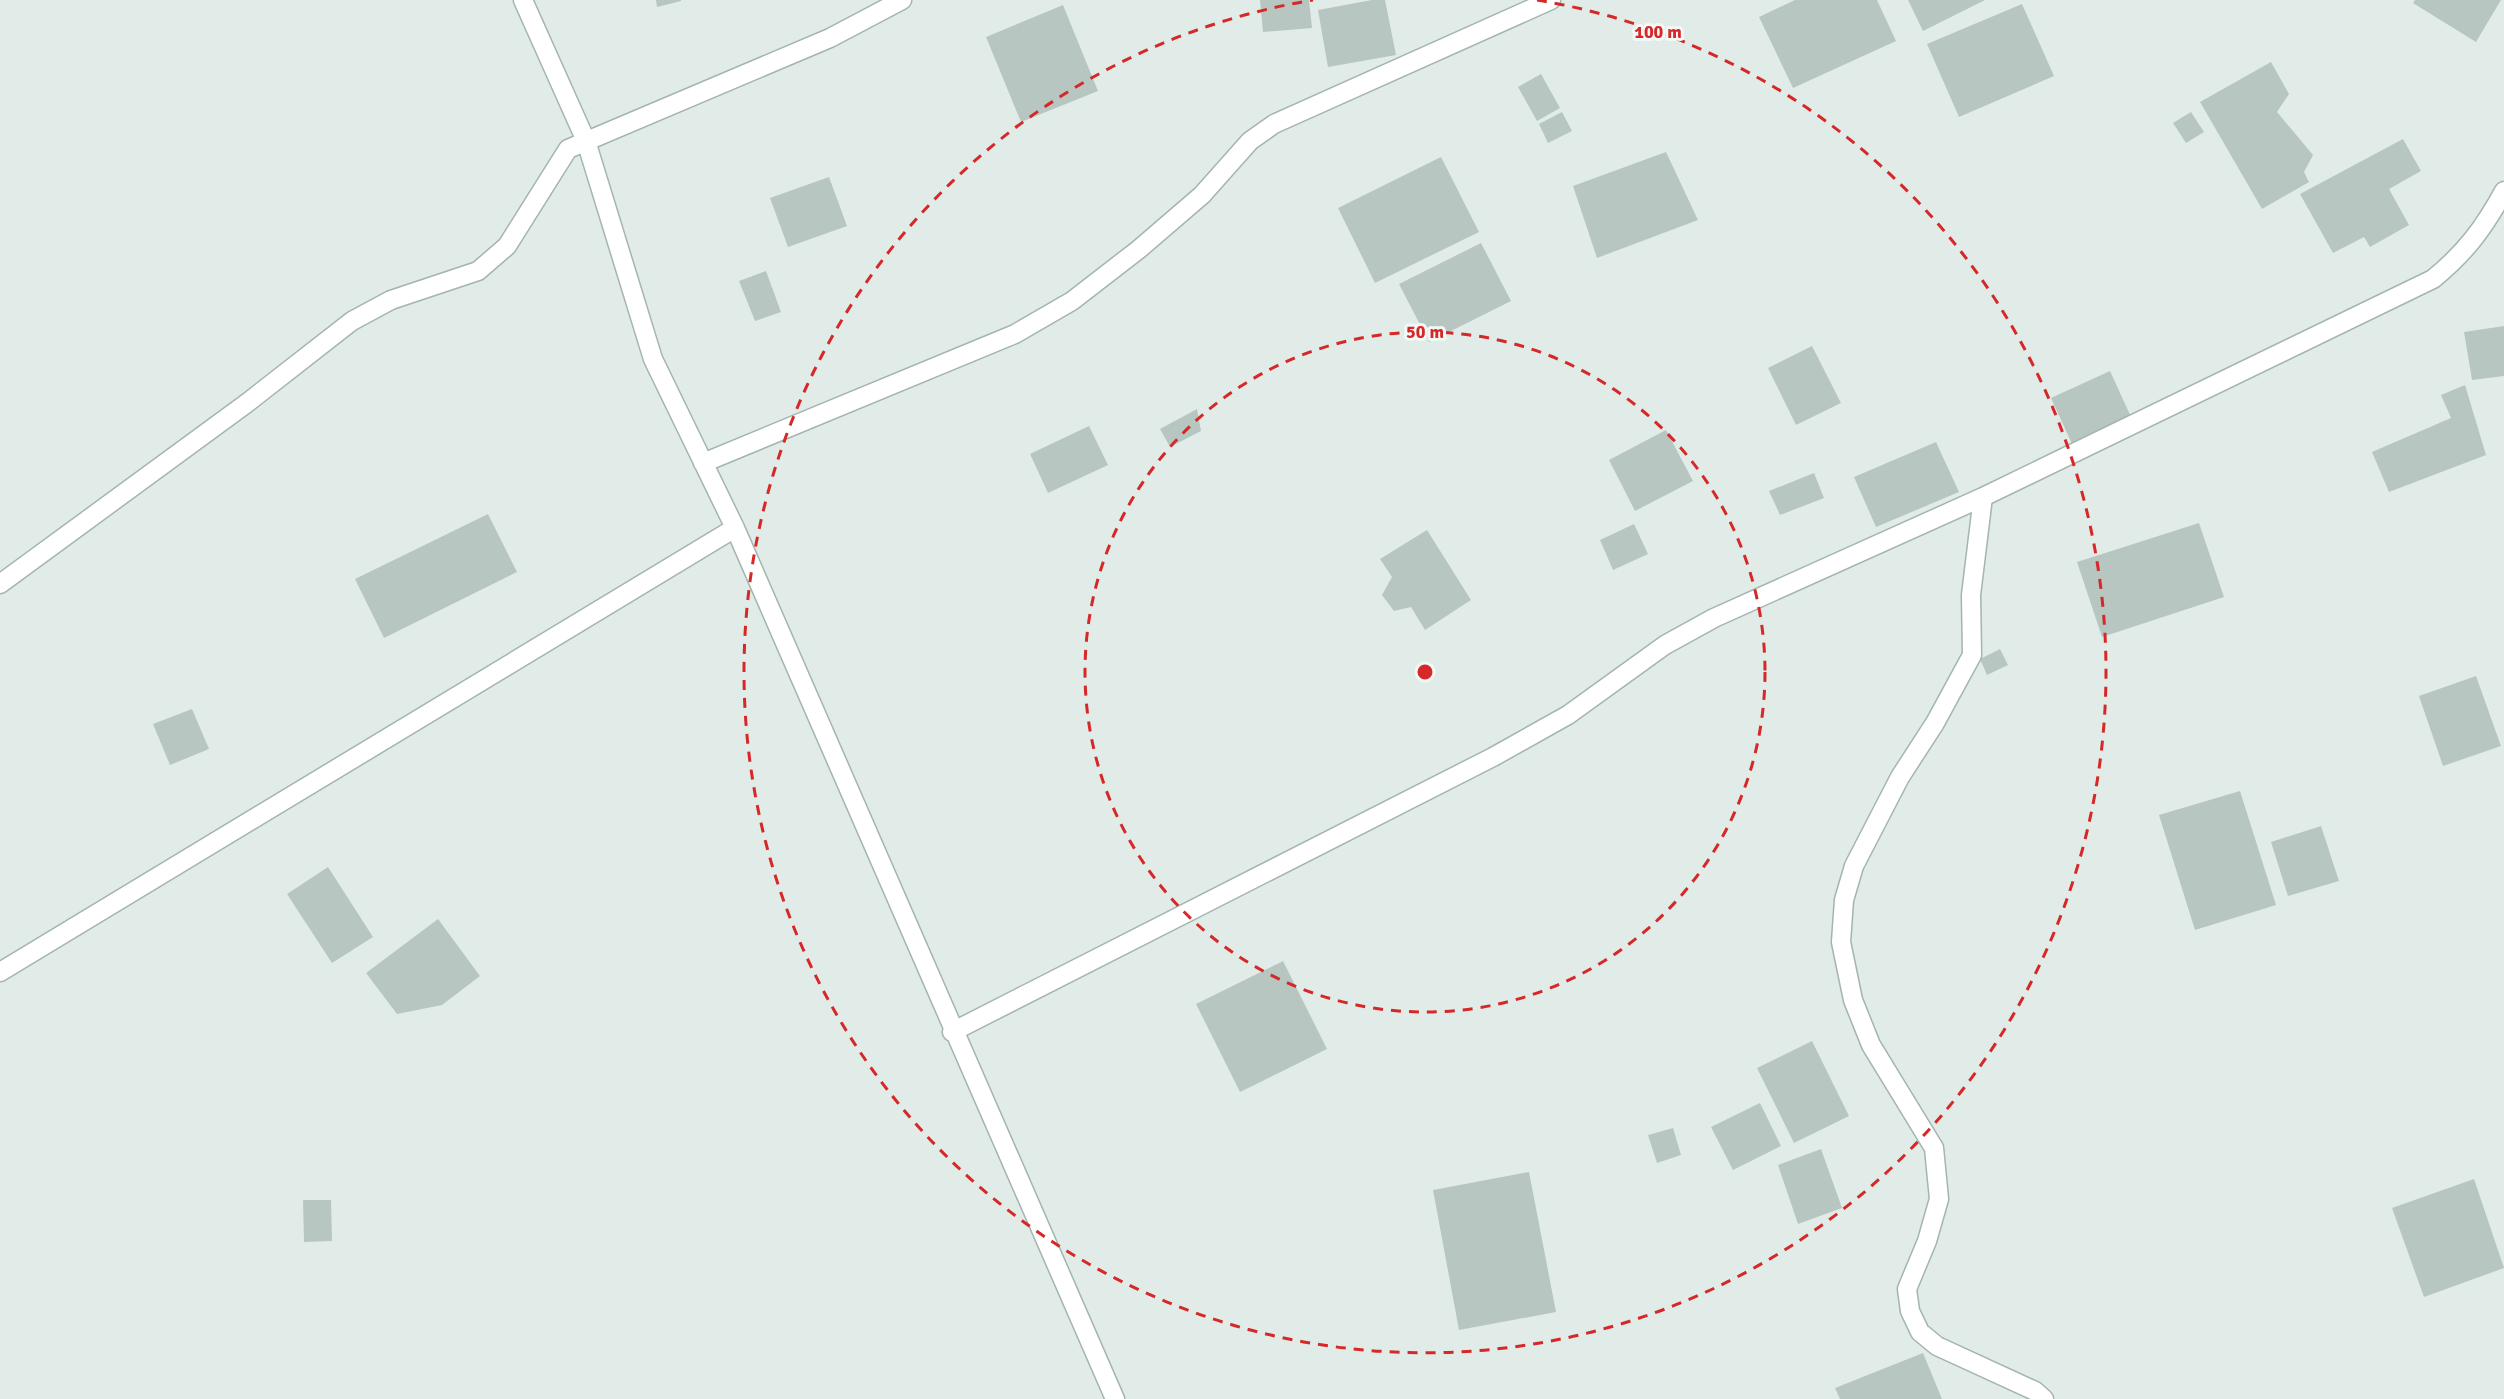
<svg xmlns="http://www.w3.org/2000/svg" width="2504" height="1399" viewBox="0 0 2504 1399" font-family="Signika,sans-serif">
	<style>
		.building { fill: #b7c6c1 }
		.lines { fill: none; stroke-linecap: round; stroke-linejoin: round }
		.minor-casing { stroke: #a4b4af; stroke-width: 21 }
		.minor { stroke: #fff; stroke-width: 18 }
		.ring { fill: none; stroke: #d62828; stroke-width: 3; stroke-dasharray: 10 8 }
		.centre { fill: #d62828; stroke: #f2f8f5; stroke-width: 3 }
		.ring-label { font-size: 18px; text-anchor: middle; font-weight: bold; fill: #d62828; stroke: #f2f8f5; stroke-width: 6; stroke-linejoin: round; paint-order: stroke }
	</style>
	<rect width="100%" height="100%" fill="#e1ece8"/>
	<path class="building" d="M 656,0 L 681,0 L 681,1 L 657,7 Z
		M 1260,0 L 1309,0 L 1312,28 L 1263,32 Z
		M 1372,0 L 1385,0 L 1396,55 L 1328,67 L 1318,10 Z
		M 1795,0 L 1877,0 L 1896,41 L 1793,88 L 1759,17 Z
		M 1908,0 L 1985,0 L 1923,31 Z
		M 2415,0 L 2501,0 L 2476,42 L 2413,3 Z
		M 2022,4 L 2054,76 L 1959,117 L 1927,44 Z
		M 1063,5 L 1098,91 L 1021,122 L 986,37 Z
		M 2271,62 L 2289,94 L 2277,112 L 2313,155 L 2304,172 L 2309,182 L 2262,209 L 2200,102 Z
		M 1541,74 L 1560,108 L 1537,121 L 1518,87 Z
		M 1562,112 L 1572,131 L 1548,143 L 1539,124 Z
		M 2191,112 L 2204,132 L 2186,143 L 2173,123 Z
		M 2403,139 L 2421,171 L 2389,189 L 2409,225 L 2370,247 L 2364,237 L 2333,253 L 2300,194 Z
		M 1666,152 L 1698,220 L 1597,258 L 1573,186 Z
		M 1441,157 L 1479,232 L 1375,283 L 1338,208 Z
		M 829,177 L 847,226 L 788,247 L 770,198 Z
		M 1481,243 L 1511,301 L 1429,342 L 1399,284 Z
		M 766,271 L 781,312 L 755,321 L 739,281 Z
		M 2504,326 L 2504,376 L 2472,380 L 2464,332 Z
		M 1812,346 L 1841,403 L 1796,425 L 1768,368 Z
		M 2110,371 L 2131,417 L 2072,444 L 2051,398 Z
		M 2465,385 L 2486,455 L 2389,492 L 2372,452 L 2451,418 L 2441,395 Z
		M 1197,409 L 1201,431 L 1170,447 L 1160,429 Z
		M 1089,426 L 1108,465 L 1048,493 L 1030,454 Z
		M 1666,430 L 1693,481 L 1635,511 L 1609,460 Z
		M 1936,442 L 1959,492 L 1876,527 L 1854,477 Z
		M 1814,473 L 1824,498 L 1780,515 L 1769,491 Z
		M 488,514 L 517,572 L 384,638 L 355,579 Z
		M 2199,523 L 2224,597 L 2102,637 L 2077,562 Z
		M 1634,524 L 1648,554 L 1613,570 L 1600,540 Z
		M 1427,530 L 1471,600 L 1425,630 L 1411,607 L 1394,611 L 1382,595 L 1392,577 L 1380,559 Z
		M 2000,649 L 2008,665 L 1987,675 L 1980,659 Z
		M 2476,676 L 2501,746 L 2443,766 L 2419,696 Z
		M 192,709 L 209,749 L 170,765 L 153,724 Z
		M 2240,791 L 2276,905 L 2195,930 L 2159,815 Z
		M 2321,826 L 2339,881 L 2288,896 L 2271,842 Z
		M 328,867 L 373,937 L 332,963 L 287,894 Z
		M 438,919 L 480,976 L 442,1005 L 397,1014 L 366,973 Z
		M 1283,961 L 1327,1049 L 1240,1092 L 1196,1004 Z
		M 1812,1041 L 1849,1116 L 1794,1143 L 1757,1068 Z
		M 1760,1103 L 1781,1146 L 1733,1170 L 1711,1127 Z
		M 1673,1128 L 1681,1155 L 1657,1163 L 1648,1135 Z
		M 1821,1149 L 1842,1208 L 1798,1224 L 1778,1165 Z
		M 1529,1172 L 1556,1312 L 1459,1330 L 1433,1190 Z
		M 2474,1179 L 2504,1268 L 2424,1297 L 2392,1208 Z
		M 303,1200 L 331,1200 L 332,1241 L 304,1242 Z
		M 1923,1353 L 1942,1399 L 1840,1399 L 1835,1388 Z"/>
	<g class="lines">
		<g class="minor-casing">
			<path id="minor" d="M 523,0 L 586,141 L 653,359 L 735,528 L 1115,1399
				M 703,463 L 1015,334 L 1072,301 L 1138,250 L 1202,195 L 1250,141 L 1274,124 L 1551,0
				M 1983,497 L 1971,595 L 1972,655 L 1935,723 L 1900,777 L 1854,866 L 1844,900 L 1841,942 L 1853,1000 L 1871,1045 L 1934,1148 L 1939,1199 L 1927,1241 L 1907,1289 L 1910,1311 L 1920,1332 L 1937,1346 L 2035,1391 L 2044,1399
				M 0,584 L 247,403 L 352,321 L 391,300 L 478,271 L 507,246 L 568,149 L 830,38 L 902,0
				M 0,972 L 735,528
				M 952,1032 L 1493,757 L 1568,715 L 1665,645 L 1714,618 L 1983,497 L 2433,279 C 2465,253 2484,228 2504,191"/>
		</g>
		<use href="#minor" class="minor"/>
	</g>
	<g class="ring">
		<circle cx="1425" cy="672" r="340"/>
		<path d="M1537 0A681 681 0 1 1 1313 0"/>
	</g>
	<circle cx="1425" cy="672" r="9" class="centre"/>
	<g class="ring-label">
		<text x="1658" y="38">100 m</text>
		<text x="1425" y="338">50 m</text>
	</g>
</svg>
